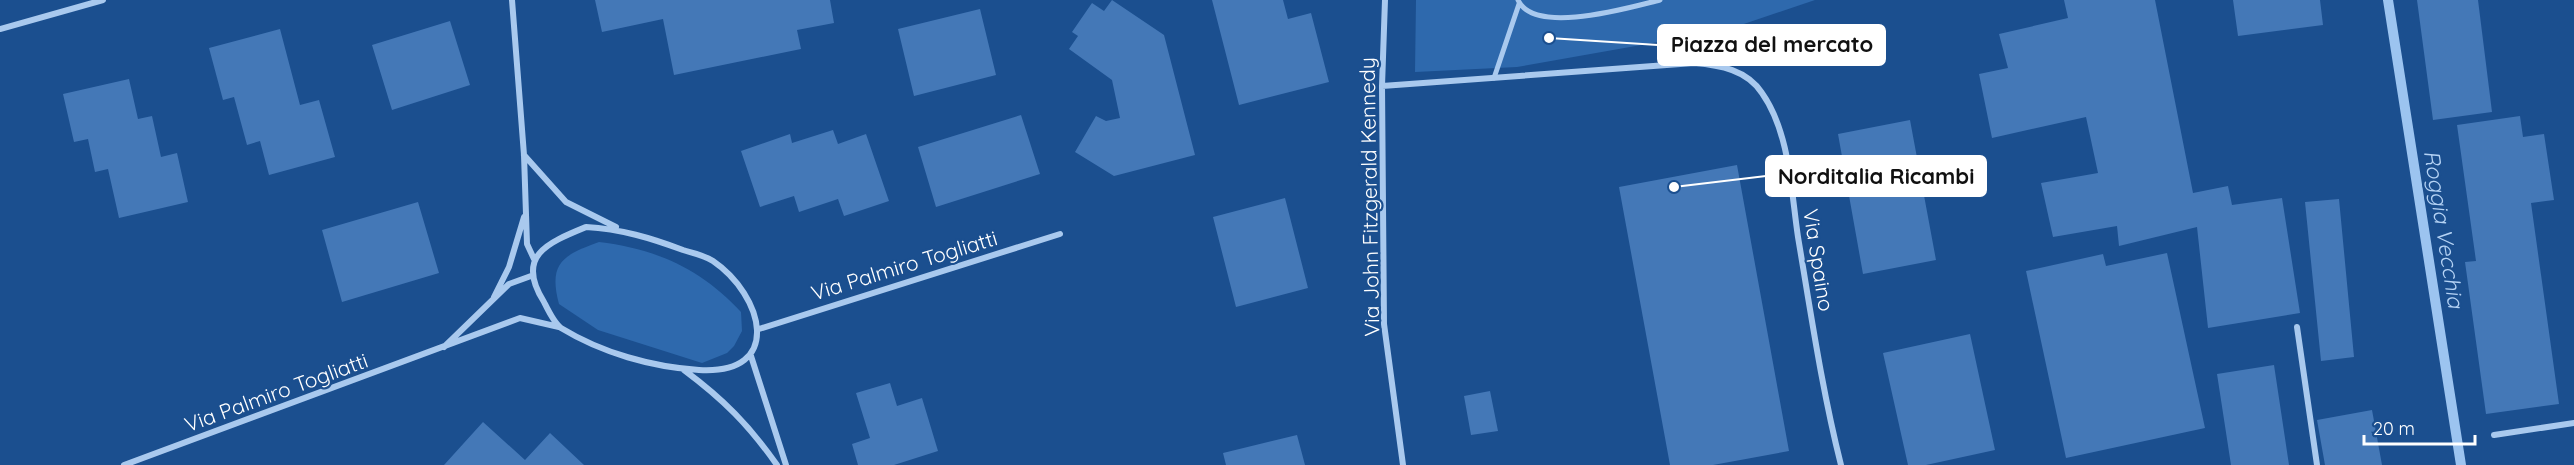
<svg xmlns="http://www.w3.org/2000/svg" width="2574" height="465" viewBox="0 0 2574 465" font-family="Quicksand,sans-serif">
	<style>
		.green { fill: #2e69ad }
		.lines { fill: none; stroke-linecap: round; stroke-linejoin: round }
		.stream { stroke: #9cc4f0; stroke-width: 10 }
		.building { fill: #4478b7 }
		.pedestrian { stroke: #a9c9ee; stroke-width: 5 }
		.minor { stroke: #a9c9ee; stroke-width: 6 }
		.labels { text-anchor: middle; dominant-baseline: central; stroke-width: 4.5; stroke-linejoin: round; paint-order: stroke }
		.street-label { font-size: 21px; fill: #fff; stroke: #1b4f8f }
		.water-label { font-size: 22px; font-style: italic; fill: #b5d3f5; stroke: #1b4f8f }
		.leader { fill: none; stroke: #fff; stroke-width: 2 }
		.callout-dot { fill: #fff; stroke: #1b4f8f; stroke-width: 2 }
		.callout { fill: #fff; stroke: #fff; stroke-width: 2 }
		.callout-label { font-size: 22px; text-anchor: middle; font-weight: bold; fill: #111 }
	</style>
	<rect width="100%" height="100%" fill="#1b4f8f"/>
	<path class="green" d="M 1416,0 L 1815,0 L 1726,30 L 1517,67 L 1415,72 Z
		M 599,242 C 657,249 701,269 741,312 L 742,331 L 734,346 L 727,353 L 702,363 L 598,330 L 559,304 C 548,263 563,255 599,242 Z"/>
	<g class="lines">
		<path class="stream" d="M 2388,0 L 2461,465"/>
	</g>
	<path class="building" d="M 595,0 L 830,0 L 834,23 L 797,30 L 801,49 L 674,75 L 663,19 L 602,32 Z
		M 1112,0 L 1164,35 L 1195,155 L 1114,176 L 1075,152 L 1096,116 L 1106,121 L 1120,118 L 1112,80 L 1069,49 L 1078,36 L 1072,32 L 1092,3 L 1104,11 Z
		M 1212,0 L 1283,0 L 1288,19 L 1311,13 L 1329,82 L 1239,105 Z
		M 2064,0 L 2155,0 L 2193,193 L 2228,186 L 2232,205 L 2282,198 L 2300,313 L 2208,328 L 2197,227 L 2119,246 L 2117,226 L 2053,237 L 2041,183 L 2098,173 L 2086,117 L 1992,138 L 1979,74 L 2008,68 L 1999,34 L 2068,18 Z
		M 2233,0 L 2320,0 L 2323,25 L 2238,36 Z
		M 2417,0 L 2478,0 L 2492,112 L 2433,120 Z
		M 980,9 L 996,75 L 914,96 L 898,29 Z
		M 450,21 L 470,85 L 392,110 L 372,45 Z
		M 280,29 L 300,105 L 319,100 L 335,157 L 269,175 L 260,141 L 247,145 L 234,97 L 223,100 L 209,48 Z
		M 129,79 L 138,119 L 152,116 L 161,157 L 177,153 L 188,202 L 119,218 L 108,169 L 95,172 L 88,139 L 74,142 L 63,94 Z
		M 1021,115 L 1040,174 L 936,207 L 918,147 Z
		M 2520,116 L 2523,137 L 2544,134 L 2554,200 L 2531,203 L 2559,404 L 2486,414 L 2465,262 L 2476,261 L 2457,125 Z
		M 1910,120 L 1936,260 L 1863,274 L 1838,134 Z
		M 833,130 L 838,144 L 866,134 L 889,201 L 844,216 L 838,199 L 799,212 L 794,196 L 760,207 L 741,151 L 790,134 L 792,143 Z
		M 1737,165 L 1789,451 L 1713,465 L 1670,465 L 1619,187 Z
		M 1285,198 L 1308,288 L 1236,307 L 1213,217 Z
		M 2339,199 L 2354,357 L 2321,361 L 2305,202 Z
		M 418,202 L 439,273 L 342,302 L 322,230 Z
		M 2167,253 L 2205,428 L 2066,458 L 2026,271 L 2103,254 L 2106,266 Z
		M 1970,334 L 1995,450 L 1926,465 L 1908,465 L 1883,353 Z
		M 2274,365 L 2289,465 L 2231,465 L 2217,374 Z
		M 890,383 L 897,406 L 922,398 L 938,451 L 894,465 L 858,465 L 852,444 L 870,438 L 856,393 Z
		M 1490,391 L 1498,431 L 1471,435 L 1464,396 Z
		M 2372,410 L 2382,465 L 2325,465 L 2317,420 Z
		M 483,422 L 525,460 L 550,433 L 584,465 L 444,465 Z
		M 1297,435 L 1305,465 L 1226,465 L 1223,453 Z"/>
	<g class="lines">
		<path class="pedestrian" d="M 1518,0 C 1534,36 1631,7 1660,0
			M 1494,78 L 1519,4"/>
		<path class="minor" d="M 512,0 L 524,155 L 527,244 L 534,259
			M 1385,0 L 1382,86 L 1384,324 L 1403,465
			M 0,29 L 103,0
			M 1382,86 L 1694,63 C 1720,65 1747,70 1762,93 C 1790,133 1791,191 1798,237 C 1811,314 1822,390 1841,465
			M 524,155 L 566,202 L 616,227
			M 586,227 C 621,229 651,238 683,250 C 692,253 704,255 713,261 C 763,295 785,375 699,370 C 652,367 602,353 561,328 C 554,323 548,310 544,302 C 515,256 547,243 586,227 Z
			M 494,297 L 509,267 L 524,217
			M 2297,327 L 2317,465
			M 759,329 L 1060,234
			M 444,347 L 509,284 L 531,276
			M 751,356 L 786,465
			M 684,370 C 723,399 749,425 777,465
			M 2494,435 L 2574,423
			M 124,465 L 520,318 L 559,327"/>
	</g>
	<g class="labels">
		<g class="street-label">
			<text transform="translate(1369 197) rotate(-91)">Via John Fitzgerald Kennedy</text>
			<text transform="translate(1819 260) rotate(81)">Via Spaino</text>
			<text transform="translate(904 265) rotate(-17)">Via Palmiro Togliatti</text>
			<text transform="translate(276 392) rotate(-20)">Via Palmiro Togliatti</text>
		</g>
		<g class="water-label">
			<text transform="translate(2444 229) rotate(81)">Roggia Vecchia</text>
		</g>
	</g>
	<path class="leader" d="M1549 38L1658 45M1674 187L1766 176"/>
	<g class="callout-dot">
		<circle cx="1549" cy="38" r="6"/>
		<circle cx="1674" cy="187" r="6"/>
	</g>
	<g class="callout">
		<rect x="1658" y="25" width="227" height="40" rx="6"/>
		<rect x="1766" y="156" width="220" height="40" rx="6"/>
	</g>
	<g class="callout-label">
		<text x="1772" y="52">Piazza del mercato</text>
		<text x="1876" y="184">Norditalia Ricambi</text>
	</g>
	<path d="M2364 435v9h111v-9" fill="none" stroke="#ffffff" stroke-width="3"/>
	<text x="2373" y="435" font-size="18" fill="#ffffff" stroke="#1b4f8f" stroke-width="4.5" paint-order="stroke">20 m</text>
</svg>
